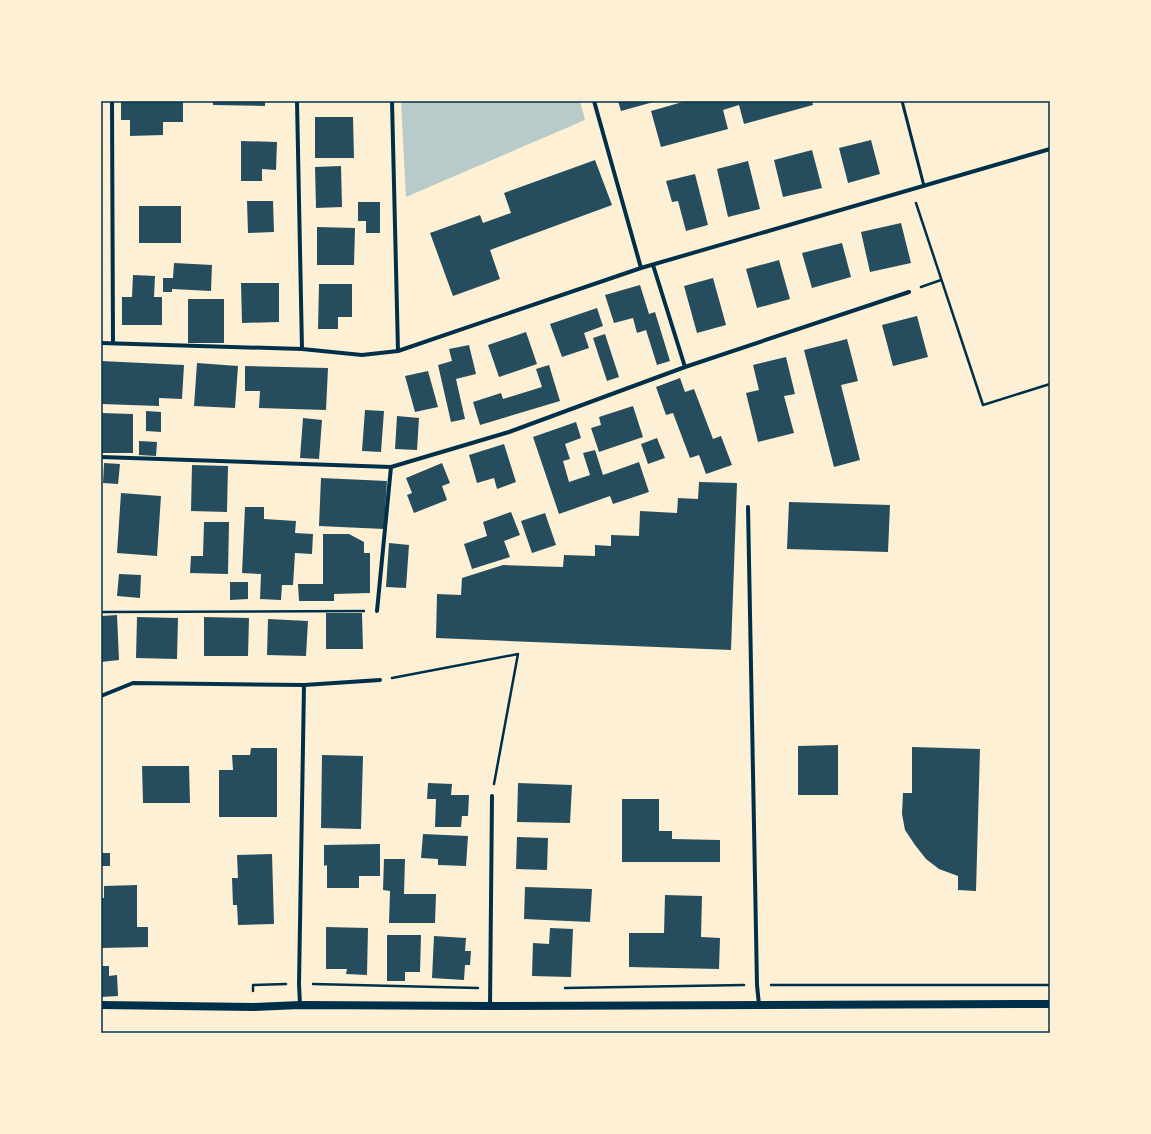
<svg xmlns="http://www.w3.org/2000/svg" width="1151" height="1134" viewBox="0 0 1151 1134" font-family="Inter,sans-serif">
	<style>
		.green { fill: #b9caca }
		.building { fill: #264d5e }
		.lines { fill: none; stroke-linecap: round; stroke-linejoin: round }
		.path { stroke: #003049; stroke-width: 2.5 }
		.service { stroke: #003049; stroke-width: 3 }
		.minor { stroke: #003049; stroke-width: 4 }
		.secondary { stroke: #003049; stroke-width: 8 }
		.neatline { fill: none; stroke: #003049; stroke-width: 1.5 }
	</style>
	<rect width="100%" height="100%" fill="#fdf0d5"/>
	<path class="green" d="M 401,101 L 580,101 L 585,120 L 406,197 Z"/>
	<path class="building" d="M 121,101 L 183,101 L 183,122 L 163,122 L 163,135 L 130,136 L 130,120 L 121,120 Z
		M 213,101 L 265,101 L 265,106 L 213,105 Z
		M 618,101 L 657,101 L 621,111 Z
		M 686,101 L 812,101 L 813,105 L 744,124 L 739,105 L 723,110 L 728,129 L 661,147 L 651,111 Z
		M 315,117 L 353,117 L 354,158 L 315,158 Z
		M 871,140 L 880,174 L 848,183 L 839,148 Z
		M 241,141 L 277,142 L 276,170 L 262,169 L 262,181 L 241,181 Z
		M 812,150 L 822,188 L 783,197 L 774,160 Z
		M 595,160 L 612,205 L 490,250 L 500,279 L 453,296 L 430,233 L 480,215 L 483,223 L 511,213 L 504,193 Z
		M 748,161 L 760,209 L 728,217 L 717,169 Z
		M 341,166 L 342,207 L 316,208 L 315,167 Z
		M 695,174 L 708,225 L 686,231 L 678,201 L 672,202 L 666,181 Z
		M 247,201 L 273,201 L 274,232 L 248,233 Z
		M 358,202 L 380,202 L 380,233 L 366,233 L 366,221 L 358,221 Z
		M 139,206 L 181,206 L 181,243 L 139,243 Z
		M 901,223 L 911,263 L 870,272 L 861,232 Z
		M 317,227 L 355,228 L 354,265 L 317,265 Z
		M 842,243 L 851,277 L 812,288 L 802,253 Z
		M 779,260 L 790,299 L 757,308 L 746,269 Z
		M 174,263 L 212,265 L 211,291 L 172,289 L 172,292 L 163,292 L 163,278 L 173,278 Z
		M 133,275 L 155,276 L 154,297 L 162,297 L 162,325 L 122,325 L 122,297 L 132,297 Z
		M 713,278 L 726,325 L 697,333 L 684,286 Z
		M 241,283 L 279,283 L 279,322 L 242,323 Z
		M 319,284 L 352,284 L 352,317 L 338,317 L 338,329 L 318,329 Z
		M 640,285 L 649,314 L 655,312 L 670,361 L 657,365 L 646,330 L 637,333 L 633,318 L 614,323 L 605,295 Z
		M 188,299 L 224,299 L 224,343 L 188,343 Z
		M 597,308 L 603,326 L 584,333 L 589,348 L 562,357 L 550,324 Z
		M 917,316 L 928,357 L 893,366 L 882,325 Z
		M 526,332 L 537,364 L 499,377 L 488,345 Z
		M 605,334 L 619,377 L 607,381 L 593,338 Z
		M 847,339 L 858,381 L 841,385 L 860,460 L 834,467 L 804,350 Z
		M 469,345 L 476,374 L 456,379 L 465,419 L 451,422 L 438,365 L 452,361 L 449,349 Z
		M 786,357 L 795,394 L 784,396 L 794,433 L 758,442 L 746,393 L 759,390 L 753,365 Z
		M 101,361 L 184,365 L 182,399 L 159,398 L 159,406 L 101,404 Z
		M 197,363 L 238,366 L 235,408 L 194,406 Z
		M 549,365 L 560,401 L 480,425 L 473,402 L 501,393 L 503,399 L 542,387 L 536,369 Z
		M 245,366 L 328,368 L 326,410 L 259,408 L 260,391 L 245,391 Z
		M 428,371 L 438,407 L 415,412 L 405,376 Z
		M 680,378 L 685,392 L 694,389 L 713,439 L 721,436 L 732,465 L 706,474 L 699,455 L 690,458 L 673,413 L 666,415 L 656,387 Z
		M 633,406 L 643,437 L 599,452 L 591,428 L 601,425 L 599,417 Z
		M 365,410 L 384,411 L 381,452 L 362,451 Z
		M 146,411 L 161,412 L 161,432 L 146,431 Z
		M 101,413 L 133,414 L 133,453 L 101,453 Z
		M 397,416 L 419,418 L 417,450 L 395,449 Z
		M 303,418 L 322,420 L 319,459 L 300,458 Z
		M 576,422 L 581,438 L 565,444 L 570,459 L 563,461 L 569,482 L 590,475 L 583,453 L 595,450 L 603,475 L 639,462 L 649,492 L 613,504 L 610,496 L 559,514 L 533,437 Z
		M 657,438 L 665,458 L 648,464 L 641,444 Z
		M 139,441 L 157,442 L 156,456 L 139,455 Z
		M 504,444 L 516,482 L 497,489 L 494,478 L 477,483 L 469,455 Z
		M 104,463 L 120,464 L 118,484 L 103,483 Z
		M 442,463 L 450,483 L 442,486 L 447,500 L 414,513 L 407,495 L 412,493 L 406,478 Z
		M 192,465 L 228,466 L 227,512 L 191,511 Z
		M 321,478 L 387,481 L 384,529 L 319,526 Z
		M 699,482 L 737,483 L 731,650 L 436,638 L 437,594 L 461,595 L 462,578 L 503,565 L 563,567 L 564,555 L 595,556 L 595,545 L 611,546 L 611,535 L 639,536 L 640,511 L 677,513 L 678,498 L 698,499 Z
		M 121,493 L 161,496 L 157,556 L 117,553 Z
		M 789,502 L 890,505 L 888,552 L 787,549 Z
		M 245,507 L 264,507 L 264,519 L 296,521 L 295,533 L 313,534 L 312,554 L 295,553 L 293,585 L 282,585 L 281,600 L 260,599 L 261,574 L 242,573 Z
		M 511,512 L 520,535 L 504,541 L 510,557 L 472,569 L 464,544 L 487,536 L 483,522 Z
		M 545,513 L 556,545 L 532,553 L 521,521 Z
		M 204,522 L 229,522 L 228,574 L 190,573 L 191,556 L 203,556 Z
		M 323,534 L 349,534 L 364,542 L 364,553 L 370,553 L 370,593 L 334,594 L 334,601 L 299,601 L 298,584 L 323,584 Z
		M 389,543 L 409,545 L 406,588 L 386,587 Z
		M 119,574 L 141,575 L 140,598 L 117,596 Z
		M 230,582 L 248,582 L 248,599 L 230,600 Z
		M 326,613 L 362,613 L 363,649 L 326,649 Z
		M 117,615 L 119,660 L 101,662 L 101,616 Z
		M 137,617 L 178,618 L 177,659 L 136,658 Z
		M 204,617 L 249,618 L 248,656 L 204,656 Z
		M 268,619 L 308,621 L 306,656 L 267,655 Z
		M 838,745 L 838,795 L 798,795 L 798,746 Z
		M 912,747 L 980,749 L 976,891 L 958,890 L 958,876 L 939,869 L 926,859 L 915,845 L 905,830 L 902,814 L 903,793 L 912,793 Z
		M 251,748 L 277,748 L 277,817 L 219,817 L 219,770 L 233,770 L 232,755 L 250,755 Z
		M 322,755 L 363,756 L 361,829 L 321,828 Z
		M 142,766 L 189,766 L 190,803 L 143,803 Z
		M 428,783 L 452,784 L 451,795 L 469,795 L 468,816 L 462,816 L 461,827 L 435,827 L 436,799 L 427,799 Z
		M 518,783 L 572,785 L 570,823 L 517,822 Z
		M 622,799 L 659,799 L 659,831 L 672,831 L 672,839 L 720,840 L 720,862 L 622,862 Z
		M 423,834 L 468,836 L 466,866 L 438,865 L 438,859 L 421,858 Z
		M 517,837 L 548,838 L 547,870 L 516,869 Z
		M 380,844 L 380,876 L 359,876 L 359,888 L 327,888 L 327,865 L 324,866 L 324,845 Z
		M 101,853 L 110,853 L 110,866 L 101,866 Z
		M 272,854 L 274,924 L 238,925 L 237,905 L 233,905 L 232,878 L 238,878 L 237,855 Z
		M 384,859 L 405,859 L 404,894 L 436,894 L 435,923 L 389,923 L 390,891 L 383,890 Z
		M 137,885 L 137,927 L 148,927 L 148,947 L 101,948 L 101,898 L 104,898 L 104,886 Z
		M 525,887 L 592,889 L 590,922 L 524,919 Z
		M 665,895 L 702,896 L 701,937 L 720,938 L 719,969 L 629,967 L 629,933 L 664,933 Z
		M 326,927 L 368,928 L 367,975 L 346,974 L 347,969 L 326,969 Z
		M 550,928 L 573,929 L 571,977 L 532,976 L 533,943 L 549,944 Z
		M 387,935 L 421,935 L 420,972 L 405,972 L 405,981 L 387,981 Z
		M 434,936 L 466,938 L 465,951 L 471,951 L 470,965 L 465,965 L 464,980 L 432,978 Z
		M 101,966 L 109,966 L 109,976 L 117,975 L 118,996 L 101,997 Z"/>
	<g class="lines">
		<path class="path" d="M 916,203 L 983,405 L 1050,384
			M 921,287 L 941,280
			M 101,612 L 364,611
			M 392,678 L 518,654 L 494,784
			M 313,984 L 478,988
			M 771,985 L 1050,985
			M 565,988 L 744,985
			M 253,991 L 253,985 L 286,984"/>
		<path class="service" d="M 902,101 L 924,186"/>
		<path class="minor" d="M 112,101 L 113,343
			M 297,101 L 302,349
			M 392,101 L 398,351
			M 594,101 L 641,268
			M 653,265 L 685,367
			M 101,343 L 302,349 L 362,355 L 398,351 L 641,268 L 1050,149
			M 101,457 L 391,467 L 509,432 L 685,367 L 909,292
			M 748,507 L 757,985 L 759,1005
			M 377,611 L 391,467
			M 101,696 L 133,683 L 304,685 L 380,680
			M 300,1005 L 299,984 L 304,685
			M 490,1006 L 492,796"/>
		<path class="secondary" d="M 101,1005 L 253,1007 L 300,1005 L 490,1006 L 1050,1004"/>
	</g>
	<rect width="1151" height="1134" fill="none" stroke="#fdf0d5" stroke-width="204"/>
	<rect x="102" y="102" width="947" height="930" class="neatline"/>
</svg>
